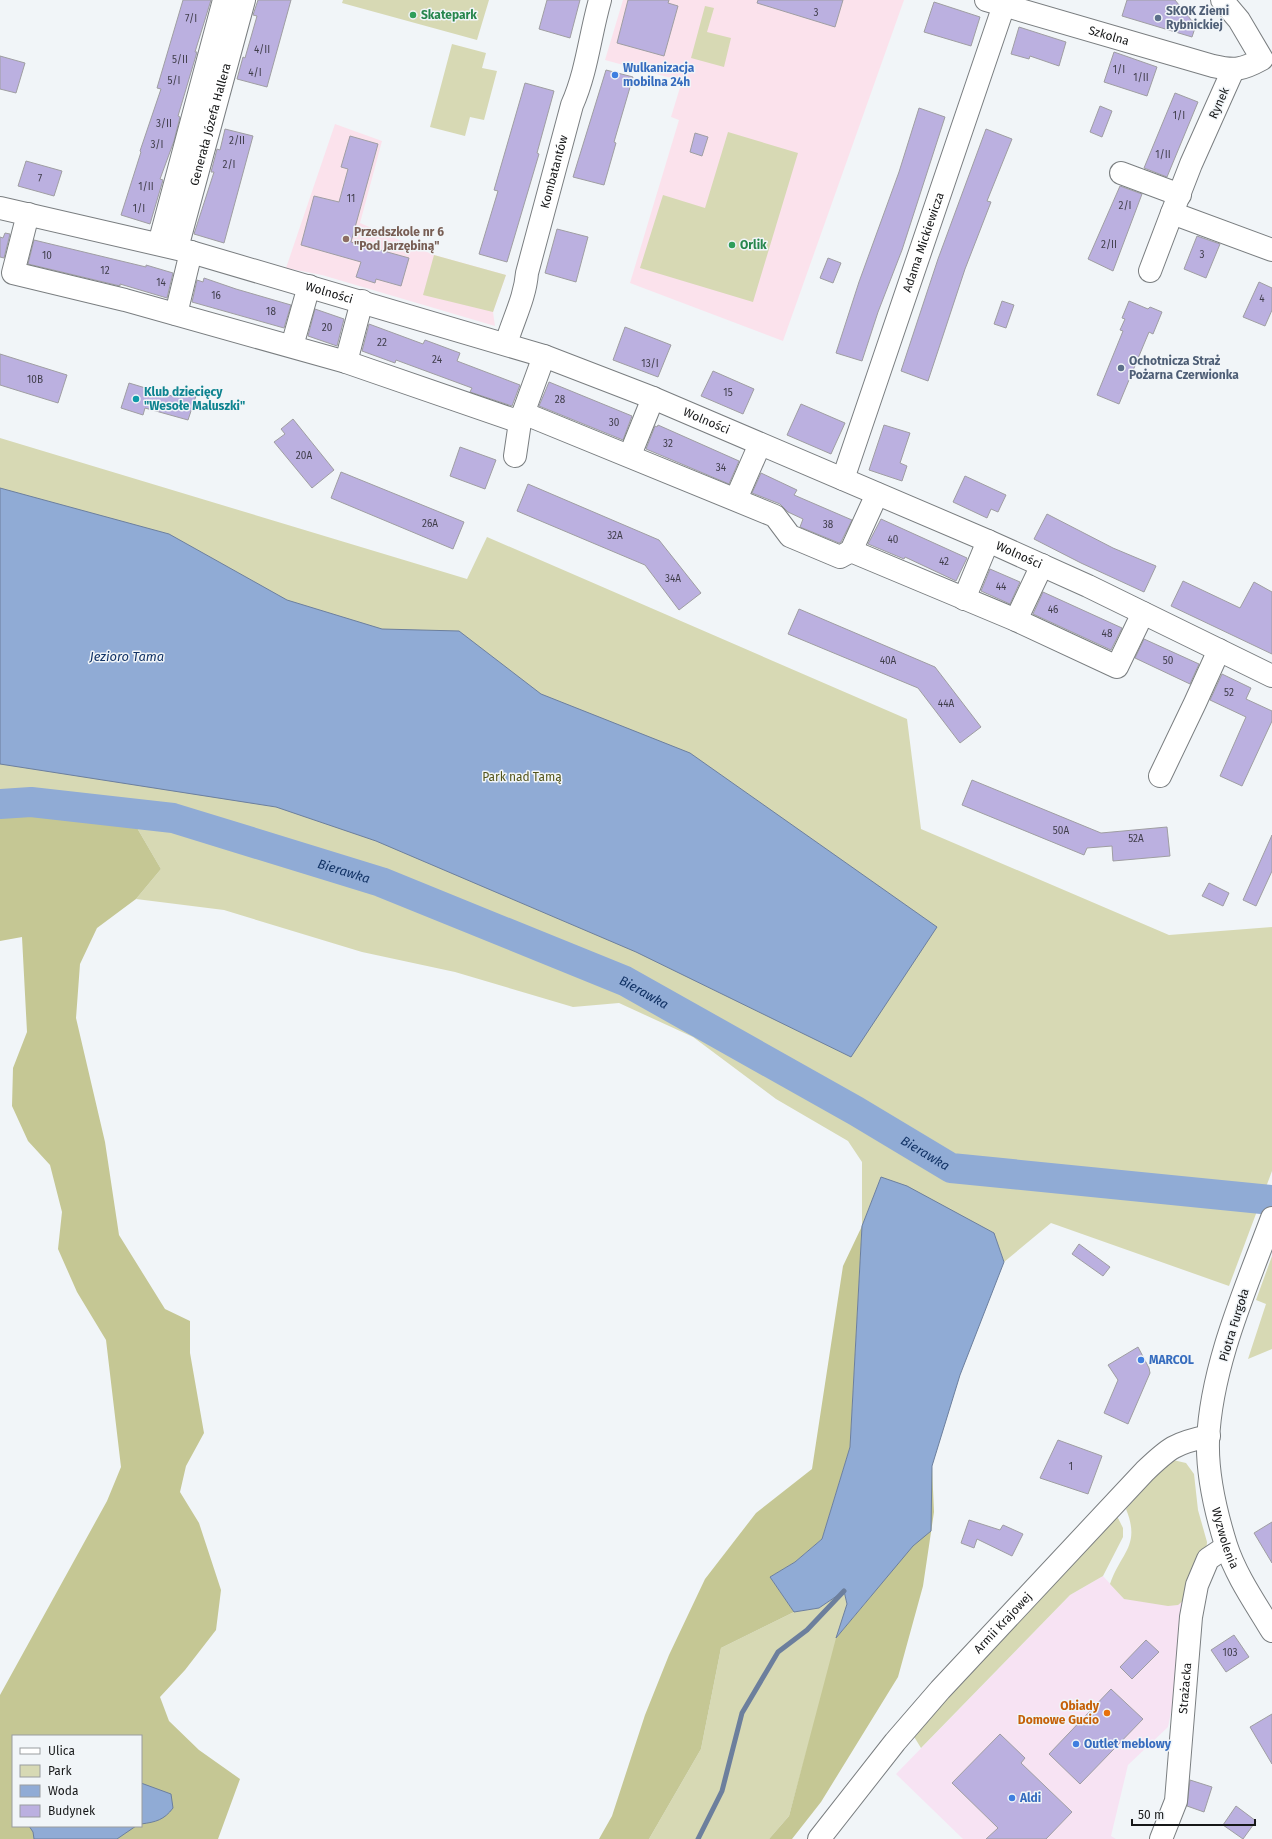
<svg xmlns="http://www.w3.org/2000/svg" width="1272" height="1839" viewBox="0 0 1272 1839" font-family="'Fira Sans',sans-serif">
	<style>
		.commercial { fill: #f7e3f3 }
		.education { fill: #fbe2ec }
		.green { fill: #d7d9b4 }
		.forest { fill: #c5c794; fill-rule: evenodd }
		.water { fill: #90abd5; stroke: #6c7f9d }
		.lines { fill: none; stroke-linecap: round; stroke-linejoin: round }
		.stream { stroke: #6c7f9d; stroke-width: 5 }
		.river { stroke: #90abd5; stroke-width: 30 }
		.building { fill: #bbb0e0; stroke: #9f9ea2 }
		.minor-casing { stroke: #7a7e80; stroke-width: 24 }
		.major-casing { stroke: #7a7e80; stroke-width: 24 }
		.minor { stroke: #fff; stroke-width: 22 }
		.major { stroke: #fff; stroke-width: 22 }
		.leisure-dot { fill: #2e9e5b; stroke: #f1f5f8; stroke-width: 1.5 }
		.service-dot { fill: #5c6f8a; stroke: #f1f5f8; stroke-width: 1.5 }
		.shop-dot { fill: #3f7fe0; stroke: #f1f5f8; stroke-width: 1.5 }
		.education-dot { fill: #8d6e63; stroke: #f1f5f8; stroke-width: 1.5 }
		.culture-dot { fill: #0f9aa8; stroke: #f1f5f8; stroke-width: 1.5 }
		.food-dot { fill: #e8710a; stroke: #f1f5f8; stroke-width: 1.5 }
		.labels { text-anchor: middle; dominant-baseline: central; stroke-width: 3; stroke-linejoin: round; paint-order: stroke }
		.number-label { font-size: 10px; fill: #403e4b }
		.service-label { font-size: 12px; font-weight: bold; fill: #4e5e75; stroke: #f1f5f8; text-anchor: start }
		.leisure-label { font-size: 12px; font-weight: bold; fill: #27864d; stroke: #f1f5f8; text-anchor: start }
		.street-label { font-size: 12px; fill: #171819; stroke: #f1f5f8 }
		.shop-label { font-size: 12px; font-weight: bold; fill: #366cbe; stroke: #f1f5f8; text-anchor: start }
		.education-label { font-size: 12px; font-weight: bold; fill: #785e54; stroke: #f1f5f8; text-anchor: start }
		.culture-label { font-size: 12px; font-weight: bold; fill: #0d838f; stroke: #f1f5f8; text-anchor: start }
		.park-label { font-size: 12px; fill: #53541a; stroke: #f1f5f8 }
		.food-label { font-size: 12px; font-weight: bold; fill: #c56008; stroke: #f1f5f8; text-anchor: end }
		.water-label { font-size: 13px; font-style: italic; fill: #123366; stroke: #f1f5f8 }
	</style>
	<rect width="100%" height="100%" fill="#f1f5f8"/>
	<path class="commercial" d="M 1103,1576 L 1124,1599 L 1184,1600 L 1181,1661 L 1168,1727 L 1128,1765 L 1111,1836 L 1116,1839 L 963,1839 L 896,1774 L 1070,1595 Z"/>
	<path class="education" d="M 623,0 L 904,0 L 783,341 L 630,283 L 679,120 L 671,117 L 682,81 L 605,60 Z
		M 335,124 L 382,141 L 360,223 L 434,255 L 506,275 L 493,312 L 495,326 L 322,275 L 286,268 Z"/>
	<path class="green" d="M 343,0 L 489,0 L 477,40 L 342,3 Z
		M 705,6 L 714,8 L 707,32 L 731,38 L 724,67 L 691,58 Z
		M 452,44 L 486,53 L 482,68 L 497,71 L 484,120 L 470,117 L 465,136 L 430,127 Z
		M 728,132 L 798,153 L 753,302 L 640,268 L 663,195 L 705,208 Z
		M 434,255 L 506,275 L 493,312 L 423,295 Z
		M 0,438 L 467,579 L 487,537 L 907,719 L 921,829 L 1169,935 L 1272,927 L 1272,1171 L 1229,1286 L 1051,1223 L 1004,1262 L 994,1233 L 881,1177 L 862,1226 L 862,1162 L 848,1141 L 776,1099 L 693,1037 L 619,1003 L 573,1007 L 455,972 L 362,952 L 224,910 L 136,899 L 161,869 L 133,821 L 0,814 Z
		M 1272,1256 L 1272,1349 L 1248,1359 L 1266,1304 L 1256,1300 Z
		M 1173,1460 L 1186,1463 L 1194,1474 L 1198,1510 L 1207,1542 L 1206,1552 L 1184,1600 L 1178,1605 L 1168,1606 L 1124,1599 L 1110,1584 C 1121,1552 1141,1546 1126,1509 L 1160,1469 Z
		M 1117,1516 L 1123,1528 L 1123,1537 L 1103,1576 L 1070,1595 L 921,1748 L 913,1735 L 936,1709 Z
		M 844,1591 L 847,1604 L 789,1816 L 769,1839 L 649,1839 L 701,1749 L 721,1648 L 794,1612 L 819,1608 Z"/>
	<path class="forest" d="M 0,814 L 133,821 L 161,869 L 136,899 L 97,928 L 80,964 L 76,1018 L 105,1142 L 119,1235 L 165,1309 L 190,1321 L 190,1353 L 204,1433 L 186,1466 L 180,1492 L 199,1523 L 221,1590 L 216,1630 L 185,1670 L 160,1697 L 169,1721 L 199,1750 L 240,1779 L 218,1839 L 0,1839 L 0,1695 L 107,1501 L 121,1467 L 106,1340 L 77,1292 L 58,1249 L 62,1212 L 50,1165 L 28,1141 L 12,1106 L 13,1068 L 27,1032 L 22,937 L 0,941 ZM 13,1736 L 141,1736 L 141,1826 L 13,1826 Z
		M 862,1226 L 850,1447 L 822,1539 L 795,1562 L 770,1577 L 794,1612 L 721,1648 L 701,1749 L 649,1839 L 599,1839 L 612,1816 L 645,1715 L 669,1655 L 705,1579 L 756,1513 L 812,1469 L 843,1266 Z
		M 932,1467 L 934,1512 L 923,1586 L 898,1677 L 821,1802 L 792,1839 L 769,1839 L 789,1816 L 836,1638 L 872,1595 Z"/>
	<path class="water" d="M 0,488 L 169,534 L 287,600 L 382,629 L 459,631 L 541,694 L 690,753 L 937,927 L 851,1057 L 636,952 L 376,841 L 276,807 L 0,764 Z
		M 881,1177 L 907,1186 L 994,1233 L 1004,1262 L 960,1375 L 932,1466 L 931,1531 L 913,1546 L 836,1638 L 847,1604 L 844,1591 L 819,1608 L 794,1612 L 770,1577 L 795,1562 L 822,1539 L 850,1447 L 862,1226 Z
		M 141,1783 L 171,1794 L 173,1808 C 164,1820 156,1822 141,1824 Z
		M 29,1826 L 136,1826 L 117,1839 L 34,1839 L 33,1832 Z"/>
	<g class="lines">
		<path class="stream" d="M 698,1839 L 722,1791 L 742,1713 L 778,1652 L 807,1630 L 844,1591"/>
		<path class="river" id="s1" d="M 0,804 L 31,802 L 173,818 L 381,882 L 625,981 L 856,1111 L 951,1168 L 1272,1200"/>
	</g>
	<path class="building" d="M 183,0 L 211,0 L 195,52 L 197,52 L 178,116 L 180,117 L 174,141 L 160,179 L 163,180 L 150,224 L 121,215 L 141,152 L 140,151 L 161,89 L 157,88 Z
		M 258,0 L 291,0 L 267,87 L 237,79 L 243,57 L 245,58 L 257,16 L 253,15 Z
		M 547,0 L 580,0 L 570,38 L 539,29 Z
		M 628,0 L 669,0 L 668,3 L 678,6 L 664,56 L 617,43 Z
		M 758,0 L 843,0 L 835,27 L 757,3 Z
		M 1127,0 L 1175,0 L 1192,21 L 1197,22 L 1192,37 L 1122,16 Z
		M 934,2 L 980,17 L 971,46 L 924,32 Z
		M 1019,27 L 1066,42 L 1059,66 L 1030,56 L 1029,59 L 1011,54 Z
		M 1114,52 L 1157,67 L 1147,96 L 1104,82 Z
		M 0,56 L 25,63 L 16,93 L 0,89 Z
		M 606,70 L 633,77 L 614,142 L 616,143 L 604,185 L 573,177 Z
		M 525,83 L 554,91 L 537,153 L 539,154 L 507,262 L 479,254 L 498,191 L 494,190 Z
		M 1175,93 L 1198,102 L 1167,177 L 1144,168 Z
		M 1100,106 L 1112,111 L 1102,137 L 1090,132 Z
		M 919,108 L 945,117 L 902,250 L 878,312 L 862,361 L 836,353 L 859,282 L 899,172 Z
		M 225,129 L 253,136 L 224,243 L 194,234 L 214,172 L 211,172 L 217,149 L 220,150 Z
		M 986,129 L 1012,139 L 987,201 L 991,202 L 965,269 L 928,381 L 901,371 L 938,259 Z
		M 695,133 L 708,137 L 702,156 L 690,152 Z
		M 350,136 L 378,144 L 351,242 L 409,258 L 401,286 L 376,279 L 375,283 L 356,277 L 361,262 L 301,245 L 314,196 L 339,202 L 348,169 L 341,167 Z
		M 26,161 L 62,171 L 54,196 L 18,186 Z
		M 1120,186 L 1142,194 L 1113,271 L 1088,259 Z
		M 557,229 L 588,237 L 576,282 L 545,273 Z
		M 5,233 L 10,234 L 4,258 L 0,257 L 0,237 L 3,238 Z
		M 1197,236 L 1220,244 L 1206,278 L 1184,269 Z
		M 34,240 L 146,267 L 146,265 L 173,273 L 167,298 L 120,284 L 120,286 L 28,264 Z
		M 828,258 L 841,263 L 833,283 L 820,278 Z
		M 204,278 L 236,289 L 291,305 L 284,328 L 192,302 L 197,280 L 203,282 Z
		M 1259,282 L 1272,288 L 1272,310 L 1265,326 L 1243,317 Z
		M 1002,301 L 1014,305 L 1006,328 L 994,324 Z
		M 1129,301 L 1148,309 L 1150,307 L 1162,312 L 1153,334 L 1149,332 L 1119,404 L 1097,395 L 1123,331 L 1120,330 L 1125,319 L 1122,318 Z
		M 315,309 L 344,319 L 337,346 L 308,336 Z
		M 369,324 L 423,344 L 425,340 L 460,353 L 457,361 L 520,385 L 512,406 L 470,392 L 472,388 L 396,360 L 395,363 L 362,351 Z
		M 625,327 L 671,345 L 658,377 L 613,360 Z
		M 0,354 L 67,375 L 58,403 L 0,385 Z
		M 713,371 L 754,389 L 743,414 L 701,396 Z
		M 549,382 L 632,416 L 623,440 L 539,406 Z
		M 129,383 L 172,396 L 174,390 L 196,396 L 188,420 L 145,408 L 143,415 L 121,408 Z
		M 801,404 L 845,423 L 831,454 L 787,435 Z
		M 293,419 L 334,470 L 312,488 L 274,442 L 285,434 L 281,429 Z
		M 658,425 L 739,461 L 729,484 L 646,449 L 655,426 L 657,427 Z
		M 884,425 L 910,433 L 900,463 L 907,466 L 902,481 L 869,470 Z
		M 460,447 L 496,460 L 485,489 L 450,476 Z
		M 341,472 L 464,522 L 453,549 L 331,498 Z
		M 761,473 L 797,490 L 794,495 L 852,520 L 841,542 L 839,543 L 800,527 L 803,519 L 788,512 L 780,504 L 752,493 Z
		M 965,476 L 1006,495 L 998,512 L 991,509 L 987,518 L 953,502 Z
		M 528,484 L 659,540 L 701,593 L 679,610 L 645,565 L 517,511 Z
		M 1047,514 L 1113,548 L 1156,566 L 1144,592 L 1081,563 L 1034,539 Z
		M 881,519 L 967,558 L 956,581 L 905,557 L 904,559 L 868,544 Z
		M 990,569 L 1020,582 L 1010,604 L 981,591 Z
		M 1183,581 L 1240,608 L 1254,582 L 1272,592 L 1272,654 L 1171,606 Z
		M 1043,592 L 1122,628 L 1111,650 L 1033,614 Z
		M 799,609 L 935,667 L 981,727 L 960,743 L 918,688 L 788,634 Z
		M 1144,639 L 1199,664 L 1190,684 L 1135,658 Z
		M 1222,674 L 1251,688 L 1246,699 L 1272,711 L 1272,721 L 1242,786 L 1220,776 L 1246,717 L 1210,700 Z
		M 972,780 L 1101,833 L 1167,827 L 1170,856 L 1113,861 L 1112,846 L 1087,848 L 1084,855 L 962,805 Z
		M 1272,835 L 1272,871 L 1256,906 L 1243,900 Z
		M 1209,883 L 1229,893 L 1223,906 L 1202,896 Z
		M 1079,1244 L 1110,1267 L 1103,1276 L 1072,1254 Z
		M 1138,1347 L 1149,1368 L 1150,1373 L 1128,1424 L 1104,1413 L 1118,1380 L 1108,1365 Z
		M 1058,1440 L 1102,1456 L 1088,1494 L 1040,1478 Z
		M 969,1520 L 1000,1530 L 1003,1525 L 1023,1534 L 1012,1556 L 977,1539 L 974,1548 L 961,1543 Z
		M 1272,1522 L 1272,1563 L 1254,1533 Z
		M 1234,1635 L 1249,1657 L 1226,1672 L 1211,1650 Z
		M 1146,1640 L 1159,1652 L 1132,1679 L 1120,1667 Z
		M 1111,1689 L 1143,1719 L 1080,1784 L 1049,1754 Z
		M 1272,1714 L 1272,1764 L 1250,1727 Z
		M 1000,1734 L 1025,1758 L 1021,1763 L 1072,1812 L 1046,1839 L 986,1839 L 998,1828 L 952,1783 Z
		M 1190,1780 L 1212,1787 L 1204,1812 L 1187,1806 Z
		M 1236,1806 L 1256,1821 L 1243,1839 L 1223,1825 Z"/>
	<g class="lines">
		<g class="minor-casing">
			<g id="minor">
				<path id="s2" d="M 986,0 L 1213,66 C 1235,71 1242,70 1262,59 L 1239,20 L 1222,0"/>
				<path d="M 1233,70 L 1191,164 L 1172,213 L 1272,250"/>
				<path d="M 1121,173 L 1180,195"/>
				<path id="s3" d="M 0,208 L 191,252 L 544,356 L 653,398 L 988,541 L 1088,586 L 1272,676"/>
				<path d="M 28,214 L 13,273 L 125,300 L 346,362 L 520,422"/>
				<path d="M 159,244 L 224,0"/>
				<path id="s4" d="M 177,248 L 244,0"/>
				<path d="M 1150,271 L 1172,213"/>
				<path d="M 176,314 L 191,252"/>
				<path id="s5" d="M 506,344 C 513,320 525,298 527,273 L 572,105 C 587,71 590,35 600,0"/>
				<path d="M 292,346 L 309,286"/>
				<path d="M 346,362 L 362,301"/>
				<path d="M 523,413 L 775,516 L 790,536 L 840,557 L 851,551 L 1016,620 L 1117,667 L 1143,613"/>
				<path d="M 630,455 L 653,398"/>
				<path d="M 515,456 L 520,422 L 544,356"/>
				<path id="s6" d="M 843,479 L 1004,5"/>
				<path d="M 736,499 L 760,444"/>
				<path d="M 851,551 L 877,494"/>
				<path d="M 964,599 L 988,541"/>
				<path d="M 1016,620 L 1042,565"/>
				<path d="M 1160,776 L 1195,703 L 1219,650"/>
				<path id="s7" d="M 819,1839 L 895,1742 L 940,1690 L 1145,1471 C 1169,1448 1175,1443 1209,1436"/>
				<path id="s8" d="M 1161,1839 L 1176,1801 L 1191,1617 L 1197,1585 L 1208,1559 L 1226,1547"/>
			</g>
		</g>
		<g class="major-casing">
			<g id="major">
				<path id="s9" d="M 1272,1218 C 1246,1288 1211,1366 1208,1441 C 1207,1476 1216,1513 1226,1545 C 1236,1576 1256,1604 1272,1631"/>
			</g>
		</g>
		<use href="#minor" class="minor"/>
		<use href="#major" class="major"/>
	</g>
	<g class="leisure-dot">
		<circle cx="413" cy="15" r="4"/>
		<circle cx="732" cy="245" r="4"/>
	</g>
	<g class="service-dot">
		<circle cx="1158" cy="18" r="4"/>
		<circle cx="1121" cy="368" r="4"/>
	</g>
	<g class="shop-dot">
		<circle cx="615" cy="75" r="4"/>
		<circle cx="1141" cy="1360" r="4"/>
		<circle cx="1076" cy="1744" r="4"/>
		<circle cx="1012" cy="1798" r="4"/>
	</g>
	<circle class="education-dot" cx="346" cy="239" r="4"/>
	<circle class="culture-dot" cx="136" cy="399" r="4"/>
	<circle class="food-dot" cx="1107" cy="1713" r="4"/>
	<g class="labels">
		<g class="number-label">
			<text x="816" y="13">3</text>
			<text x="191" y="19">7/I</text>
			<text x="262" y="50">4/II</text>
			<text x="180" y="60">5/II</text>
			<text x="1119" y="70">1/I</text>
			<text x="255" y="73">4/I</text>
			<text x="1141" y="78">1/II</text>
			<text x="174" y="81">5/I</text>
			<text x="1179" y="116">1/I</text>
			<text x="164" y="124">3/II</text>
			<text x="237" y="141">2/II</text>
			<text x="157" y="145">3/I</text>
			<text x="1163" y="155">1/II</text>
			<text x="229" y="165">2/I</text>
			<text x="40" y="179">7</text>
			<text x="146" y="187">1/II</text>
			<text x="351" y="199">11</text>
			<text x="1125" y="206">2/I</text>
			<text x="139" y="209">1/I</text>
			<text x="1109" y="245">2/II</text>
			<text x="1202" y="255">3</text>
			<text x="47" y="256">10</text>
			<text x="105" y="271">12</text>
			<text x="161" y="283">14</text>
			<text x="216" y="296">16</text>
			<text x="1262" y="299">4</text>
			<text x="271" y="312">18</text>
			<text x="327" y="328">20</text>
			<text x="382" y="343">22</text>
			<text x="437" y="360">24</text>
			<text x="650" y="364">13/I</text>
			<text x="35" y="380">10B</text>
			<text x="728" y="393">15</text>
			<text x="560" y="400">28</text>
			<text x="614" y="423">30</text>
			<text x="668" y="444">32</text>
			<text x="304" y="456">20A</text>
			<text x="721" y="468">34</text>
			<text x="430" y="524">26A</text>
			<text x="828" y="525">38</text>
			<text x="615" y="536">32A</text>
			<text x="893" y="540">40</text>
			<text x="944" y="562">42</text>
			<text x="673" y="579">34A</text>
			<text x="1001" y="587">44</text>
			<text x="1053" y="610">46</text>
			<text x="1107" y="634">48</text>
			<text x="888" y="661">40A</text>
			<text x="1168" y="661">50</text>
			<text x="1229" y="693">52</text>
			<text x="946" y="704">44A</text>
			<text x="1061" y="831">50A</text>
			<text x="1136" y="839">52A</text>
			<text x="1071" y="1467">1</text>
			<text x="1230" y="1653">103</text>
		</g>
		<g class="service-label">
			<text x="1166" y="11">SKOK Ziemi<tspan x="1166" dy="14">Rybnickiej</tspan></text>
			<text x="1129" y="361">Ochotnicza Straż<tspan x="1129" dy="14">Pożarna Czerwionka</tspan></text>
		</g>
		<g class="leisure-label">
			<text x="421" y="15">Skatepark</text>
			<text x="740" y="245">Orlik</text>
		</g>
		<g class="street-label">
			<text stroke="none"><textPath href="#s2" startOffset="128">Szkolna</textPath></text>
			<text transform="translate(1219 103) rotate(-66)">Rynek</text>
			<text stroke="none"><textPath href="#s4" startOffset="128">Generała Józefa Hallera</textPath></text>
			<text stroke="none"><textPath href="#s5" startOffset="179">Kombatantów</textPath></text>
			<text stroke="none"><textPath href="#s6" startOffset="250">Adama Mickiewicza</textPath></text>
			<text stroke="none"><textPath href="#s3" startOffset="340">Wolności</textPath></text>
			<text stroke="none"><textPath href="#s3" startOffset="739">Wolności</textPath></text>
			<text stroke="none"><textPath href="#s3" startOffset="1079">Wolności</textPath></text>
			<text transform="translate(1234 1325) rotate(-73)">Piotra Furgoła</text>
			<text stroke="none"><textPath href="#s9" startOffset="332">Wyzwolenia</textPath></text>
			<text stroke="none"><textPath href="#s7" startOffset="284">Armii Krajowej</textPath></text>
			<text stroke="none"><textPath href="#s8" startOffset="154">Strażacka</textPath></text>
		</g>
		<g class="shop-label">
			<text x="623" y="68">Wulkanizacja<tspan x="623" dy="14">mobilna 24h</tspan></text>
			<text x="1149" y="1360">MARCOL</text>
			<text x="1084" y="1744">Outlet meblowy</text>
			<text x="1020" y="1798">Aldi</text>
		</g>
		<g class="education-label">
			<text x="354" y="232">Przedszkole nr 6<tspan x="354" dy="14">"Pod Jarzębiną"</tspan></text>
		</g>
		<g class="culture-label">
			<text x="144" y="392">Klub dziecięcy<tspan x="144" dy="14">"Wesołe Maluszki"</tspan></text>
		</g>
		<g class="park-label">
			<text x="522" y="777">Park nad Tamą</text>
		</g>
		<g class="food-label">
			<text x="1099" y="1706">Obiady<tspan x="1099" dy="14">Domowe Gucio</tspan></text>
		</g>
		<g class="water-label">
			<text x="127" y="656">Jezioro Tama</text>
			<text stroke="none"><textPath href="#s1" startOffset="353">Bierawka</textPath></text>
			<text stroke="none"><textPath href="#s1" startOffset="677">Bierawka</textPath></text>
			<text stroke="none"><textPath href="#s1" startOffset="1001">Bierawka</textPath></text>
		</g>
	</g>
	<rect x="12" y="1735" width="130" height="92" fill="#f1f5f8" stroke="#9a9d9f"/>
	<rect x="20" y="1748" width="20" height="6" fill="#ffffff" stroke="#9a9d9f"/>
	<text x="48" y="1755" font-size="12" fill="#171819">Ulica</text>
	<rect x="20" y="1765" width="20" height="12" fill="#d7d9b4" stroke="#9a9d9f"/>
	<text x="48" y="1775" font-size="12" fill="#171819">Park</text>
	<rect x="20" y="1785" width="20" height="12" fill="#90abd5" stroke="#9a9d9f"/>
	<text x="48" y="1795" font-size="12" fill="#171819">Woda</text>
	<rect x="20" y="1805" width="20" height="12" fill="#bbb0e0" stroke="#9a9d9f"/>
	<text x="48" y="1815" font-size="12" fill="#171819">Budynek</text>
	<path d="M1132 1819v6h123v-6" fill="none" stroke="#171819" stroke-width="2"/>
	<text x="1138" y="1819" font-size="12" fill="#171819" stroke="#f1f5f8" stroke-width="3" paint-order="stroke">50 m</text>
</svg>
